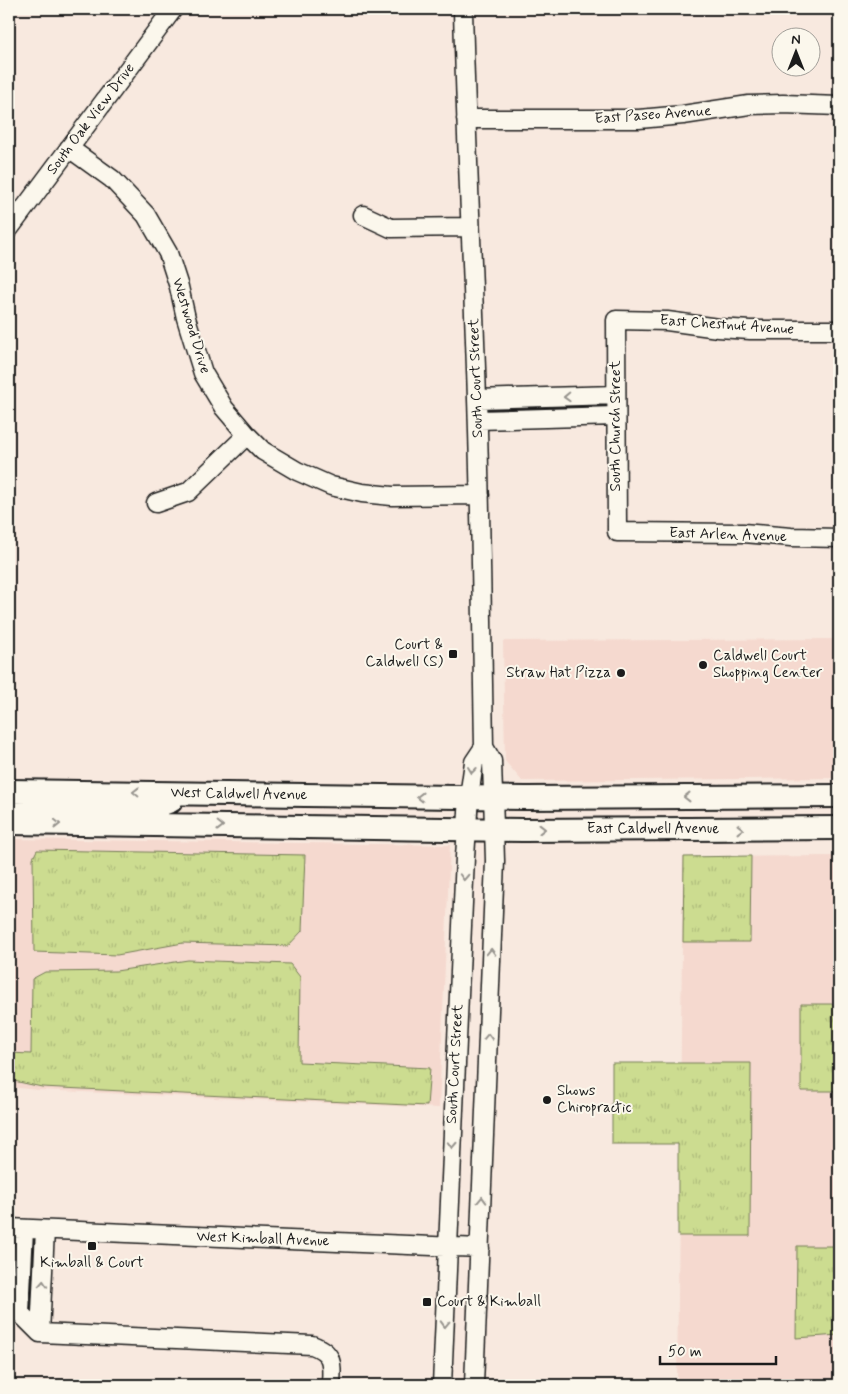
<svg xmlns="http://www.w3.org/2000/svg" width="848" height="1394" viewBox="0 0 848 1394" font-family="Mynerve,sans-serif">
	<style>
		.built { fill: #f5d9cf }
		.grass { fill: url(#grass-tufts); stroke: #747c56 }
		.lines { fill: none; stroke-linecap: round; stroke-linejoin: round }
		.minor-casing { stroke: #1c1c1c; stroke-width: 21 }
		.major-casing { stroke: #1c1c1c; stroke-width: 26 }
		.minor { stroke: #fbf7ec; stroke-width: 18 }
		.major { stroke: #fbf7ec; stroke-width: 22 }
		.oneway { stroke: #97948e }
		.poi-dot { fill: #1c1c1c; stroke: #fbf7ec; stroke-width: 2 }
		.labels { text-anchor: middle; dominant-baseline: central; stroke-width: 4; stroke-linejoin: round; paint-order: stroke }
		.street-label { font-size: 15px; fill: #1c1c1c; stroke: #fbf7ec }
		.poi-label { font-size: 15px; fill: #1c1c1c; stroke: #fbf7ec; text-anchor: start }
	</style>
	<defs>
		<pattern id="grass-tufts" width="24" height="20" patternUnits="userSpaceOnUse" patternTransform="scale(1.25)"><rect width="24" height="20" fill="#ccdc90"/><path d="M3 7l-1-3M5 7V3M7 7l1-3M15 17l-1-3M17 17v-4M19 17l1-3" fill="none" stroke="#afbc7c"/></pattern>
	</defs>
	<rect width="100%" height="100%" fill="#f8e9df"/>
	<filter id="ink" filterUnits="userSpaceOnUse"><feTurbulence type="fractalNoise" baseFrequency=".02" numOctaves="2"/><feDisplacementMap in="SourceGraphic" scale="10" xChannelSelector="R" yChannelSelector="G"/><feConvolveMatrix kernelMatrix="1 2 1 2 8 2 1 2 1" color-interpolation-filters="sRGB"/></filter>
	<g filter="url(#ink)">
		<path class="built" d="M 839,639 L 839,778 L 522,781 L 505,761 L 503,641 Z
			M 9,839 L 450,845 L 439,1108 L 38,1090 L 9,1087 Z
			M 839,856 L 839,1385 L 677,1385 L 683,857 Z"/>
		<path class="grass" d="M 37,850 L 305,855 L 302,931 L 288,946 L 183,943 L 117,955 L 34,952 L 33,858 Z
			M 751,856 L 750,942 L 683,942 L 684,857 Z
			M 188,960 L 290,964 L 300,977 L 299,1062 L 430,1068 L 427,1106 L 42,1087 L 9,1080 L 9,1053 L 31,1054 L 32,979 L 45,972 L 116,971 Z
			M 801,1004 L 839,1004 L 839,1091 L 801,1091 Z
			M 612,1063 L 751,1063 L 750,1236 L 678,1236 L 678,1144 L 612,1144 Z
			M 797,1246 L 839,1246 L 839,1335 L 796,1338 Z"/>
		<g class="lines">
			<g class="minor-casing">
				<path id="minor" d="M 463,9 C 466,139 473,269 477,399 C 481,515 482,631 484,747 L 492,761 L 495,861 L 474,1385
					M 466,119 L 639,119 L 683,115 L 749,105 L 783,104 L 839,106
					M 69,148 L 112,179 L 146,215 L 168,253 L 179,287 L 186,318 L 203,373 L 224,408 L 247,435 L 263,451 L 297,471 L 331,486 L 362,493 L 392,496 L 480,495
					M 363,215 L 391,228 L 470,227
					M 9,229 L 173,9
					M 839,330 L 750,330 L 718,328 L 667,321 L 616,320 L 617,532 L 743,533 L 791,537 L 839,538
					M 477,399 L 616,395
					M 478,420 L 616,416
					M 156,503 L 188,492 L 247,435
					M 9,1228 L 480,1248
					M 9,1312 L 20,1313 L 40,1333 L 312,1345 C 334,1353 332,1364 331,1385
					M 20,1313 L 24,1229
					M 40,1333 L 45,1230
					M 442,1385 L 465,857 L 469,797 L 474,762 L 484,747"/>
			</g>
			<g class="major-casing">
				<path id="major" d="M 9,791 L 526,798 L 839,796
					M 9,823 L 523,830 L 839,828
					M 9,823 L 20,812 L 32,808 L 152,808 L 171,801"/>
			</g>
			<use href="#minor" class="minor"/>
			<use href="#major" class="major"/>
		</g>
		<defs><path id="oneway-chevron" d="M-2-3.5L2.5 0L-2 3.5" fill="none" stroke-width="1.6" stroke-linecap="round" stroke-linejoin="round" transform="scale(1.25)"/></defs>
		<g class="oneway">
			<use href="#oneway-chevron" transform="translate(567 397) rotate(178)"/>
			<use href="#oneway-chevron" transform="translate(472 770) rotate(97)"/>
			<use href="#oneway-chevron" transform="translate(136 792) rotate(-179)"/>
			<use href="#oneway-chevron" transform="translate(420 797) rotate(-179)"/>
			<use href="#oneway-chevron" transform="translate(687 797) rotate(180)"/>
			<use href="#oneway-chevron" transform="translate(57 824) rotate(1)"/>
			<use href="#oneway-chevron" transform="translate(220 826) rotate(1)"/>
			<use href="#oneway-chevron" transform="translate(542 829)"/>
			<use href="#oneway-chevron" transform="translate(740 829)"/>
			<use href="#oneway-chevron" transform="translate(464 877) rotate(93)"/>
			<use href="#oneway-chevron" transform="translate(491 952) rotate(-88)"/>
			<use href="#oneway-chevron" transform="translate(488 1037) rotate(-88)"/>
			<use href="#oneway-chevron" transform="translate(452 1145) rotate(93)"/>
			<use href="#oneway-chevron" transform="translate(482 1200) rotate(-88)"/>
			<use href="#oneway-chevron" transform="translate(43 1284) rotate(-87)"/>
			<use href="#oneway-chevron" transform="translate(445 1324) rotate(92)"/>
		</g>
	</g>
	<g class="poi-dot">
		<rect x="448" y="649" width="10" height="10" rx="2.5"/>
		<circle cx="703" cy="665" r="5"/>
		<circle cx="621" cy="673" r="5"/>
		<circle cx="547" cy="1100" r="5"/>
		<rect x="87" y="1241" width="10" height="10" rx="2.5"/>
		<rect x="422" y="1297" width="10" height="10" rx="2.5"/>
	</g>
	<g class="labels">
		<g class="street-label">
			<text transform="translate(653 115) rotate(-4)">East Paseo Avenue</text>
			<text transform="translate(91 119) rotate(-53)">South Oak View Drive</text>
			<text transform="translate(727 325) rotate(4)">East Chestnut Avenue</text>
			<text transform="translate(191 326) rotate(73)">Westwood Drive</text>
			<text transform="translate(476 378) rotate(-92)">South Court Street</text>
			<text transform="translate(616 426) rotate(-90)">South Church Street</text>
			<text transform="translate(728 535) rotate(2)">East Arlen Avenue</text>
			<text transform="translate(239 794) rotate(1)">West Caldwell Avenue</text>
			<text x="653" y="829">East Caldwell Avenue</text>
			<text transform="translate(455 1064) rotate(-87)">South Court Street</text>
			<text transform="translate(263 1239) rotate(2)">West Kimball Avenue</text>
		</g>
		<g class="poi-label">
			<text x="443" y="645" text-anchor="end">Court &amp;<tspan x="443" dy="17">Caldwell (S)</tspan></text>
			<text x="713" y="656">Caldwell Court<tspan x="713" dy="17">Shopping Center</tspan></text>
			<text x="611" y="673" text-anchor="end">Straw Hat Pizza</text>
			<text x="557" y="1091">Shows<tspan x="557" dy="17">Chiropractic</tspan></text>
			<text x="92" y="1263" text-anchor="middle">Kimball &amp; Court</text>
			<text x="437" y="1302">Court &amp; Kimball</text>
		</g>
	</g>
	<rect width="848" height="1394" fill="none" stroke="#fbf7ec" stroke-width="30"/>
	<rect x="15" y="15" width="818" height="1364" fill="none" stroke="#1c1c1c" stroke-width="2" filter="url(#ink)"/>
	<g transform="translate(796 52)"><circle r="24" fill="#fbf7ec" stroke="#a29f99"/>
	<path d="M0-4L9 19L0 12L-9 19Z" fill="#1c1c1c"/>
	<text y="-8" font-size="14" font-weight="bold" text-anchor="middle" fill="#1c1c1c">N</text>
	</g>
	<path d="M660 1356v8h116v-8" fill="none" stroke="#1c1c1c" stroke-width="2.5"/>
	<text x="668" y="1356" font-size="15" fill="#1c1c1c" stroke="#fbf7ec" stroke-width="4" paint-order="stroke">50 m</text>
</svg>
